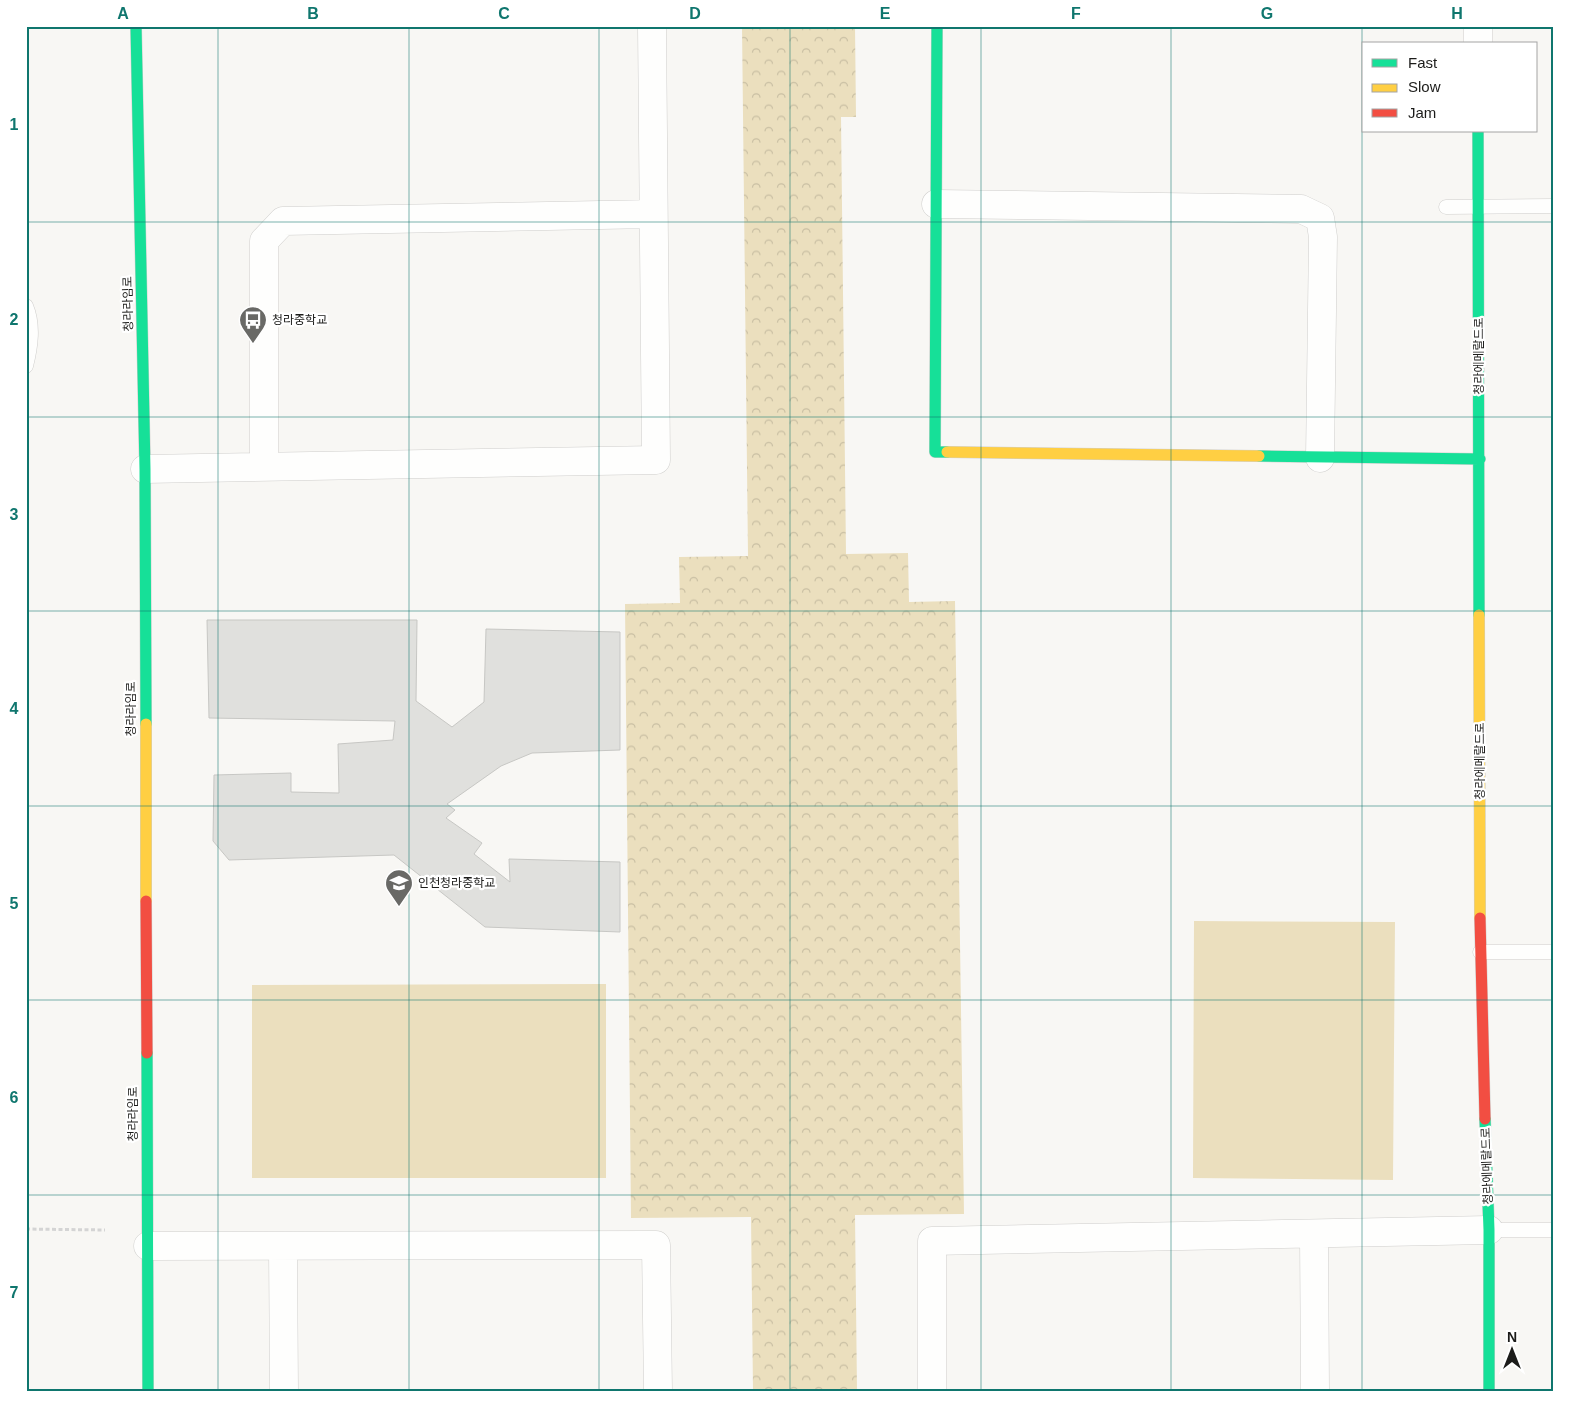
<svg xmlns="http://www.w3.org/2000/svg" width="1580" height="1417" viewBox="0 0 1580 1417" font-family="Helvetica,'Noto Sans KR',sans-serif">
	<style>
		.grass { fill: #ebdfbe }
		.park { fill: url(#park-crowns) }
		.building { fill: #e0e0dd; stroke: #c7c7c4 }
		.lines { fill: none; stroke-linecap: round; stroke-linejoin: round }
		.lane-casing { stroke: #cfcecc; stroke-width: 15 }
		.street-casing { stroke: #cfcecc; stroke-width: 29 }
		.fast-casing { stroke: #cfcecc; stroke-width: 12 }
		.slow-casing { stroke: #cfcecc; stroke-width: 12 }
		.jam-casing { stroke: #cfcecc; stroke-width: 12 }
		.path { stroke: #d4d4d4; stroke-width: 3; stroke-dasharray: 4 2.5; stroke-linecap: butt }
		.lane { stroke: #fefefd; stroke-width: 14 }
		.street { stroke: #fefefd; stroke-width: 28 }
		.fast { stroke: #16e098; stroke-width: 11 }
		.slow { stroke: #ffcf43; stroke-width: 11 }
		.jam { stroke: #f24e42; stroke-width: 11 }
		.grid { fill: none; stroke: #0f766e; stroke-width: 1; stroke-opacity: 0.55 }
		.labels { text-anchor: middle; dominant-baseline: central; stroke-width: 4.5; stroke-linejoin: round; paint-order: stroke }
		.street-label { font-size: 12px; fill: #1c1c1a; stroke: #fff }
		.poi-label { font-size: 12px; fill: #1c1c1a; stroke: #fff; text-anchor: start }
		.neatline { fill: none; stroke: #0f766e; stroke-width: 2 }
		.grid-label { font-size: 16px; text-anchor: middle; font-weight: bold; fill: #0f766e }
	</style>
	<defs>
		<pattern id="park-crowns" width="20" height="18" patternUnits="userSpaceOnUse" patternTransform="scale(1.25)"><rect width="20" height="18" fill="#ebdfbe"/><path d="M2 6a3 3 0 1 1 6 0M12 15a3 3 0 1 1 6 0" fill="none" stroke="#c9bfa3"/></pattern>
	</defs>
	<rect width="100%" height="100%" fill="#f8f7f4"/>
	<path class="grass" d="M 1194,921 L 1395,922 L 1393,1180 L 1193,1178 Z
		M 606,984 L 606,1178 L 252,1178 L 252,985 Z"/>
	<path class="park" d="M 742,26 L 855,26 L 856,117 L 841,117 L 846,554 L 908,553 L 909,602 L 955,601 L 964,1214 L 855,1215 L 857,1391 L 753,1391 L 751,1217 L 631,1218 L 625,604 L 680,603 L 679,557 L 748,556 Z"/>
	<path class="building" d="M 207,620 L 417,620 L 416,701 L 452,727 L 484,702 L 486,629 L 620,632 L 620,750 L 532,753 L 501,766 L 447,804 L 455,810 L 446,818 L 482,843 L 474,854 L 510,882 L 509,859 L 620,862 L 620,932 L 485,927 L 394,855 L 229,860 L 213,841 L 214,775 L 291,773 L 291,792 L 339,793 L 338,744 L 393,740 L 395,721 L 209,718 Z"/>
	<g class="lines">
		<g class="lane-casing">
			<path id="lane" d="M 1446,207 L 1554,206
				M 26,306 C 34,325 31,346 26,366
				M 1480,952 L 1554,952
				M 1489,1230 L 1554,1230"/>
		</g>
		<g class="street-casing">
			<path id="street" d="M 1478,26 L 1478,44
				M 936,204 L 1301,209 L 1320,218 L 1323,237 L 1320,458
				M 264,467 L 264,241 L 283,221 L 653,214
				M 145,469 L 656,460 L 652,26
				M 1314,1234 L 1315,1391
				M 148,1246 L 656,1245 L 658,1391
				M 283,1247 L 284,1391
				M 932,1391 L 932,1241 L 1489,1230"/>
		</g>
		<g class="fast-casing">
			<path id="fast" d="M 136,26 L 145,469 L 146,724
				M 937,26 L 935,452 L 947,452
				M 1478,131 L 1479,615
				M 1259,456 L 1480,459
				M 147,1053 L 148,1391
				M 1485,1119 L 1489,1230 L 1489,1391"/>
		</g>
		<g class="slow-casing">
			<path id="slow" d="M 947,452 L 1259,456
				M 1479,615 L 1480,918
				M 146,724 L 146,901"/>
		</g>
		<g class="jam-casing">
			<path id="jam" d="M 146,901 L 147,1053
				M 1480,918 L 1485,1119"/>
		</g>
		<path class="path" d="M 26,1229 L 105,1230"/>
		<use href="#lane" class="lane"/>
		<use href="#street" class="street"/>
		<use href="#fast" class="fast"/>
		<use href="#slow" class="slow"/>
		<use href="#jam" class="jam"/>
	</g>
	<path class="grid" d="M 218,26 L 218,1391M 409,26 L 409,1391M 599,26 L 599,1391M 790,26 L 790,1391M 981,26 L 981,1391M 1171,26 L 1171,1391M 1362,26 L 1362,1391M 26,222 L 1554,222M 26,417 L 1554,417M 26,611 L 1554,611M 26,806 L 1554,806M 26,1000 L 1554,1000M 26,1195 L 1554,1195"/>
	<defs>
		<g id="bus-pin" transform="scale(1.4375)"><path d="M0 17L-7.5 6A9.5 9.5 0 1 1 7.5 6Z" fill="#696966" stroke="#fff"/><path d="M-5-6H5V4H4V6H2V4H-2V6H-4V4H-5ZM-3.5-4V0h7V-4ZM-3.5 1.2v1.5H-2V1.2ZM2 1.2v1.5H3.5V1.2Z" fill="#fff"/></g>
		<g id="school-pin" transform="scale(1.4375)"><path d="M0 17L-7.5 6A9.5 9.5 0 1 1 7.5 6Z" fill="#696966" stroke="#fff"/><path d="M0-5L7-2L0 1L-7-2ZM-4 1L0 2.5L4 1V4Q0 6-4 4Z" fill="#fff"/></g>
	</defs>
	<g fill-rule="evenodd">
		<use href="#bus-pin" x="253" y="320"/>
		<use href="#school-pin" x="399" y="883"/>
	</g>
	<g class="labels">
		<g class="street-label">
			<text transform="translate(128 304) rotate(-91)">청라라임로</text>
			<text transform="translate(1479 356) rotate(-90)">청라에메랄드로</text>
			<text transform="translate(131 709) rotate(-90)">청라라임로</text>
			<text transform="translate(1480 761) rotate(-90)">청라에메랄드로</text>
			<text transform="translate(133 1114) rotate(-90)">청라라임로</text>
			<text transform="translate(1487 1166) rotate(-92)">청라에메랄드로</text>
		</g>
		<g class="poi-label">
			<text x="272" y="320">청라중학교</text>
			<text x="418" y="883">인천청라중학교</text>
		</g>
	</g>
	<rect width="1580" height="1417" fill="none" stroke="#ffffff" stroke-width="55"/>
	<rect x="1362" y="42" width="175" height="90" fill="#ffffff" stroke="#a4a4a3"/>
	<rect x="1372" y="59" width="25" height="8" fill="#16e098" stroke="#a4a4a3"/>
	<text x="1408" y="68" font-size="15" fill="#1c1c1a">Fast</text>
	<rect x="1372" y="84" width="25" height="8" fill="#ffcf43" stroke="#a4a4a3"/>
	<text x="1408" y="92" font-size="15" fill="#1c1c1a">Slow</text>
	<rect x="1372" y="109" width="25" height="8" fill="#f24e42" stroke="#a4a4a3"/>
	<text x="1408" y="118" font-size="15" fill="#1c1c1a">Jam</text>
	<g transform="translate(1512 1350)" stroke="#ffffff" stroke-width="4" paint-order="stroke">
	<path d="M0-4L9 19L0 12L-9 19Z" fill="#1c1c1a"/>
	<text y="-8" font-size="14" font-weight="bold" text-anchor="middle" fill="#1c1c1a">N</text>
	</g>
	<rect x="28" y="28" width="1524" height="1362" class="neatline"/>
	<g class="grid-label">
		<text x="123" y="19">A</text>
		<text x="313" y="19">B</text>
		<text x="504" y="19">C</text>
		<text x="695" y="19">D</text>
		<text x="885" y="19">E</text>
		<text x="1076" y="19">F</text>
		<text x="1267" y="19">G</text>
		<text x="1457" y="19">H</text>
		<text x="14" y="130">1</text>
		<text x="14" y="325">2</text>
		<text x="14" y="520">3</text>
		<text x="14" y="714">4</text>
		<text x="14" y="909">5</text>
		<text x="14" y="1103">6</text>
		<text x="14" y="1298">7</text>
	</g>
</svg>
